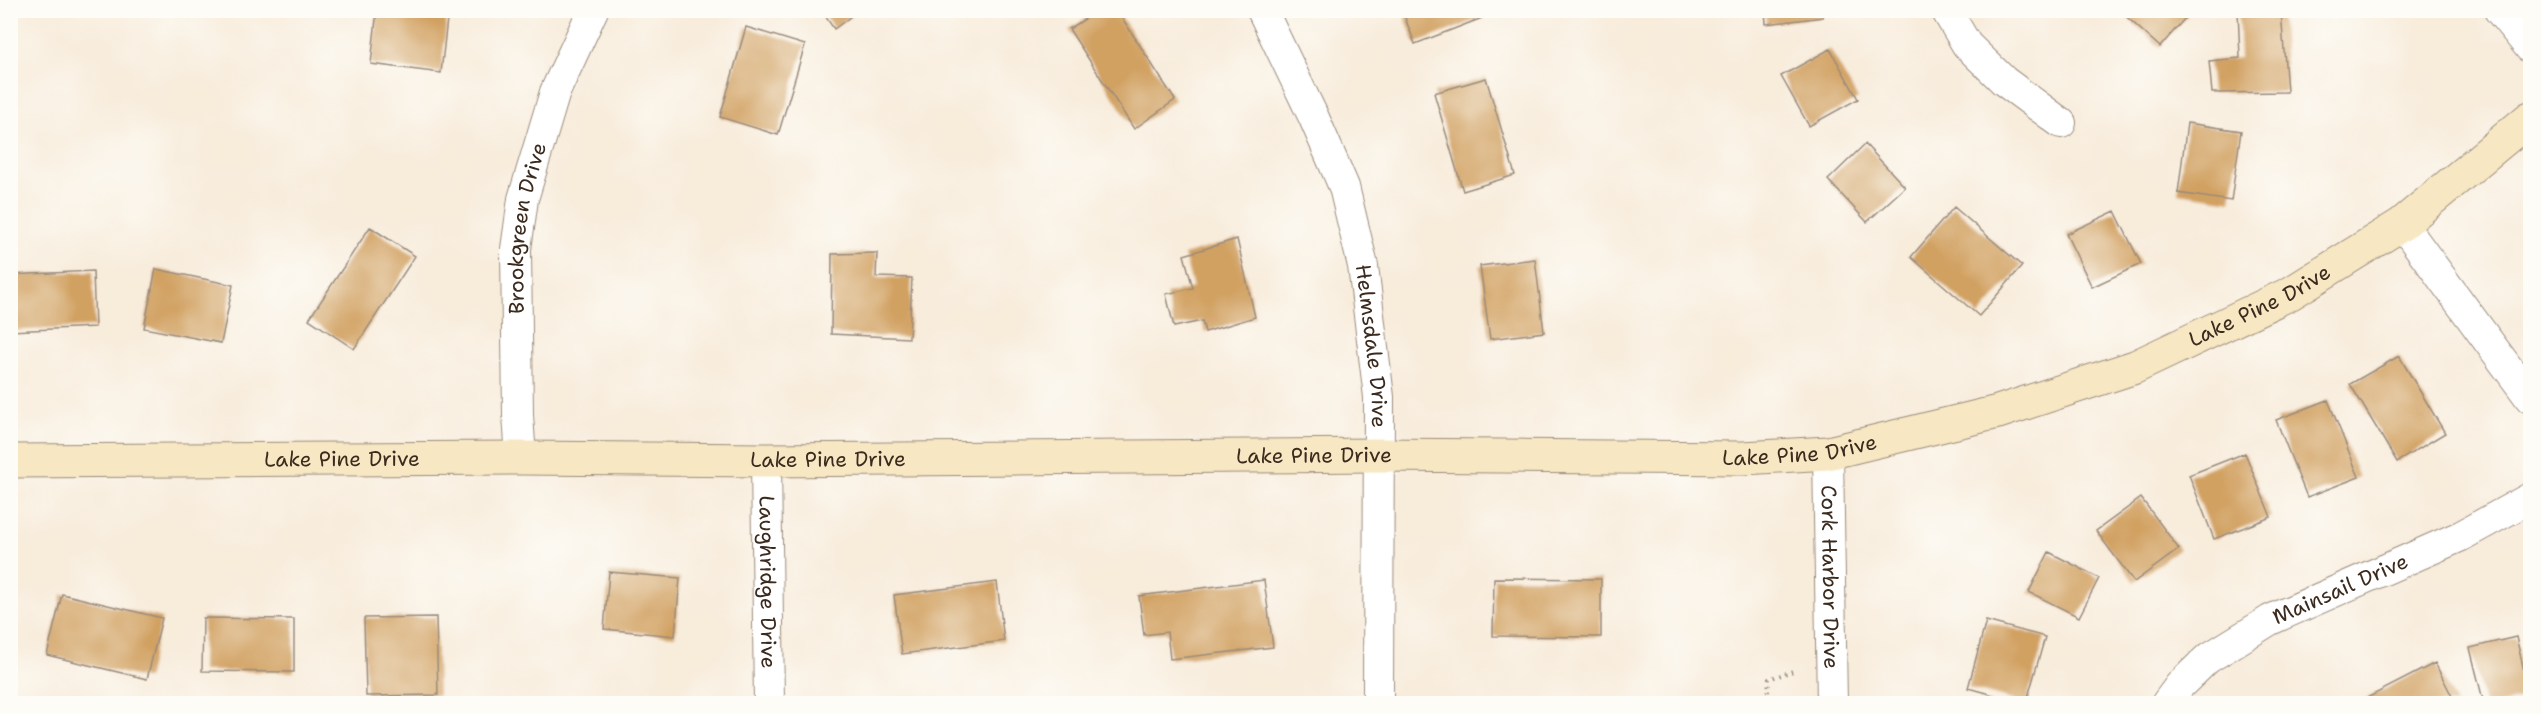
<svg xmlns="http://www.w3.org/2000/svg" width="2541" height="714" viewBox="0 0 2541 714" font-family="'Shantell Sans',sans-serif">
	<style>
		.building { fill: #d1a162 }
		.lines { fill: none; stroke-linecap: round; stroke-linejoin: round }
		.street-casing { stroke: #9a8b7c; stroke-width: 32 }
		.secondary-casing { stroke: #9a8b7c; stroke-width: 35 }
		.path { stroke: #9a8b7c; stroke-width: 4; stroke-dasharray: 1.5 4.5; stroke-linecap: butt }
		.street { stroke: #fff; stroke-width: 30 }
		.secondary { stroke: #f7e8c3; stroke-width: 33 }
		.labels { text-anchor: middle; dominant-baseline: central; stroke-width: 4.5; stroke-linejoin: round; paint-order: stroke }
		.street-label { font-size: 21px; fill: #3b2a1e; stroke: #fdfcf7 }
	</style>
	<rect width="100%" height="100%" fill="#fdfcf7"/>
	<filter id="ink" filterUnits="userSpaceOnUse"><feTurbulence type="fractalNoise" baseFrequency=".0167" numOctaves="2"/><feDisplacementMap in="SourceGraphic" scale="12" xChannelSelector="R" yChannelSelector="G"/><feConvolveMatrix kernelMatrix="1 2 1 2 8 2 1 2 1" color-interpolation-filters="sRGB"/></filter>
	<filter id="wash" filterUnits="userSpaceOnUse"><feTurbulence type="fractalNoise" baseFrequency=".008" numOctaves="4" result="noise"/><feDisplacementMap in="SourceGraphic" scale="24" xChannelSelector="R" yChannelSelector="G"/><feGaussianBlur stdDeviation="1.35" result="paint"/><feColorMatrix in="noise" values="0 0 0 0 0 0 0 0 0 0 0 0 0 0 0 0 0 1.4 0 .05"/><feComposite in="paint" operator="in"/></filter>
	<g filter="url(#wash)">
		<rect width="100%" height="100%" fill="#f8ecdb"/>
		<g id="blocks">
			<path class="building" d="M 377,10 L 448,10 L 441,73 L 371,64 Z
				M 821,10 L 859,10 L 834,29 Z
				M 1099,10 L 1117,10 L 1175,100 L 1134,129 L 1069,29 Z
				M 1402,10 L 1479,10 L 1482,18 L 1415,44 Z
				M 1765,10 L 1822,10 L 1823,17 L 1766,24 Z
				M 2119,10 L 2192,10 L 2160,47 Z
				M 2238,10 L 2281,10 L 2287,92 L 2212,93 L 2209,61 L 2240,58 Z
				M 746,27 L 805,45 L 778,135 L 720,117 Z
				M 1830,49 L 1858,99 L 1809,126 L 1781,76 Z
				M 1486,78 L 1515,175 L 1463,191 L 1434,93 Z
				M 2187,123 L 2241,131 L 2231,201 L 2178,193 Z
				M 1865,144 L 1905,187 L 1867,222 L 1828,180 Z
				M 1954,207 L 2022,266 L 1979,316 L 1911,257 Z
				M 2115,211 L 2141,264 L 2092,287 L 2066,234 Z
				M 370,227 L 415,256 L 354,349 L 309,319 Z
				M 1237,239 L 1255,317 L 1205,332 L 1202,321 L 1174,327 L 1166,294 L 1193,288 L 1184,255 Z
				M 877,253 L 876,277 L 912,278 L 909,338 L 831,334 L 832,254 Z
				M 1535,259 L 1544,332 L 1490,339 L 1480,266 Z
				M 156,269 L 233,285 L 221,343 L 144,328 Z
				M 93,271 L 95,327 L 10,331 L 10,275 Z
				M 2399,356 L 2445,433 L 2397,462 L 2350,384 Z
				M 2328,400 L 2359,477 L 2307,497 L 2276,420 Z
				M 2245,453 L 2271,517 L 2214,539 L 2189,475 Z
				M 2141,498 L 2179,549 L 2134,582 L 2096,531 Z
				M 2049,552 L 2099,578 L 2079,617 L 2029,592 Z
				M 609,572 L 680,578 L 675,636 L 604,629 Z
				M 1494,578 L 1601,579 L 1601,637 L 1493,636 Z
				M 1264,580 L 1273,647 L 1170,659 L 1167,632 L 1144,635 L 1139,596 Z
				M 997,582 L 1004,641 L 902,654 L 894,595 Z
				M 62,594 L 162,618 L 147,679 L 47,655 Z
				M 436,617 L 438,695 L 366,696 L 364,618 Z
				M 203,618 L 294,619 L 294,672 L 202,671 Z
				M 1986,621 L 2045,637 L 2026,704 L 1968,688 Z
				M 2516,637 L 2530,696 L 2503,704 L 2484,704 L 2470,648 Z
				M 2435,663 L 2456,704 L 2365,704 L 2363,700 Z"/>
		</g>
	</g>
	<g filter="url(#ink)">
		<use href="#blocks" fill-opacity="0" stroke="#9a8b7c" stroke-width="1.5"/>
		<g class="lines">
			<g class="street-casing">
				<g id="street">
					<path id="s1" d="M 1262,10 L 1314,118 L 1344,187 L 1363,266 L 1379,397 L 1378,704"/>
					<path d="M 1946,10 L 1967,45 L 2004,81 L 2061,123"/>
					<path d="M 2499,10 L 2530,48"/>
					<path d="M 2402,224 L 2530,398"/>
					<path id="s2" d="M 1828,453 L 1832,704"/>
					<path id="s3" d="M 521,458 L 518,415 L 516,249 L 523,199 L 555,92 L 593,10"/>
					<path id="s4" d="M 766,460 L 769,704"/>
					<path id="s5" d="M 2166,704 L 2180,685 L 2207,659 L 2270,620 L 2461,536 L 2530,498"/>
				</g>
			</g>
			<g class="secondary-casing">
				<g id="secondary">
					<path id="s6" d="M 10,461 L 521,458 L 766,460 L 1377,455 L 1743,458 L 1828,453 L 1998,412 L 2135,367 L 2291,293 L 2402,224 L 2530,118"/>
				</g>
			</g>
			<path class="path" d="M 1767,704 L 1769,679 L 1796,670"/>
			<use href="#street" class="street"/>
			<use href="#secondary" class="secondary"/>
		</g>
	</g>
	<g class="labels">
		<g class="street-label">
			<text stroke="none"><textPath href="#s3" startOffset="231">Brookgreen Drive</textPath></text>
			<text stroke="none"><textPath href="#s6" startOffset="2276">Lake Pine Drive</textPath></text>
			<text stroke="none"><textPath href="#s1" startOffset="357">Helmsdale Drive</textPath></text>
			<text stroke="none"><textPath href="#s6" startOffset="1790">Lake Pine Drive</textPath></text>
			<text stroke="none"><textPath href="#s6" startOffset="1304">Lake Pine Drive</textPath></text>
			<text stroke="none"><textPath href="#s6" startOffset="332">Lake Pine Drive</textPath></text>
			<text stroke="none"><textPath href="#s6" startOffset="818">Lake Pine Drive</textPath></text>
			<text stroke="none"><textPath href="#s2" startOffset="124">Cork Harbor Drive</textPath></text>
			<text stroke="none"><textPath href="#s4" startOffset="122">Laughridge Drive</textPath></text>
			<text stroke="none"><textPath href="#s5" startOffset="212">Mainsail Drive</textPath></text>
		</g>
	</g>
	<rect width="2541" height="714" fill="none" stroke="#fdfcf7" stroke-width="36"/>
</svg>
